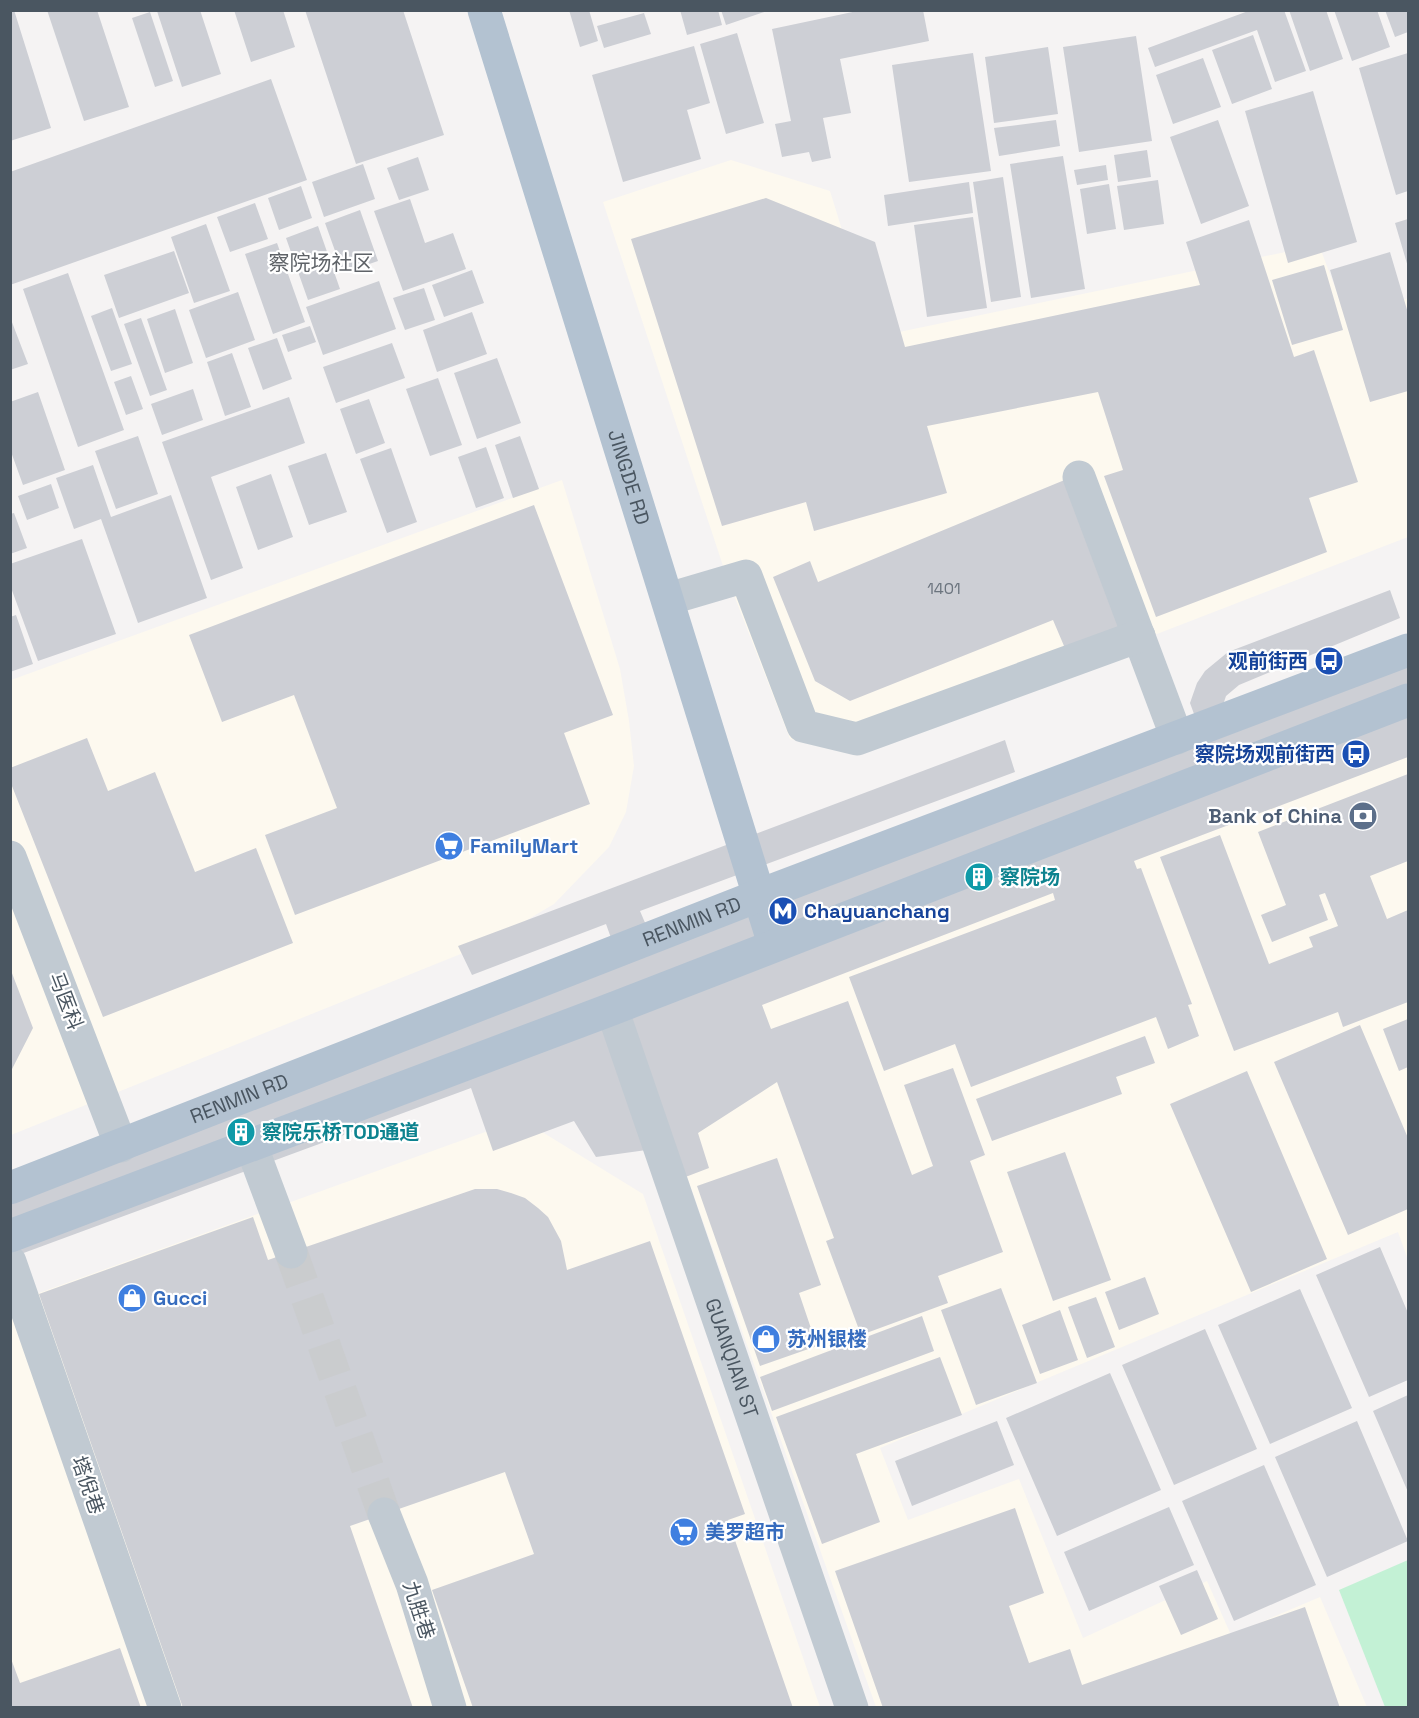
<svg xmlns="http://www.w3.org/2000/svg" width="1419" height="1718" viewBox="0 0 1419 1718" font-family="'Space Grotesk','Noto Sans SC',sans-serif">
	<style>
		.commercial { fill: #fdf9ef }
		.green { fill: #c3f1d5 }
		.building { fill: #cdcfd5 }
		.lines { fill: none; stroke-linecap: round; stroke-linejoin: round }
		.minor-tunnel { stroke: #caccce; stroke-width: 33; stroke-dasharray: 33 16; stroke-linecap: butt }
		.minor { stroke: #c1cad2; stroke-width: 33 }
		.major { stroke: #b3c2d1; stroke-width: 33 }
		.labels { text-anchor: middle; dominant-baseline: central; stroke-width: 4.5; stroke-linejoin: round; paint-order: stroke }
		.number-label { font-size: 16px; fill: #6b747e }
		.street-label { font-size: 20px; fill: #4a5661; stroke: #fff }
		.transit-label { font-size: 20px; font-weight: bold; fill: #164399; stroke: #fff; text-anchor: end }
		.service-label { font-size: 20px; font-weight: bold; fill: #4e5e75; stroke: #fff; text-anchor: end }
		.shop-label { font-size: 20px; font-weight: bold; fill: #366cbe; stroke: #fff; text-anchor: start }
		.culture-label { font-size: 20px; font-weight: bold; fill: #0d838f; stroke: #fff; text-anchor: start }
		.neighbourhood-label { font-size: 21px; fill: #5f6368; stroke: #fff }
	</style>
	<rect width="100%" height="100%" fill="#f5f3f3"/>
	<path class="commercial" d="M 731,160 L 830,191 L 875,337 L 1319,245 L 1348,322 L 1408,298 L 1408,537 L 849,753 L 790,739 L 725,572 L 603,202 Z
		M 562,480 L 620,669 L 629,721 L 634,766 L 626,812 L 609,847 L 554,904 L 488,943 L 11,1135 L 11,680 Z
		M 1408,752 L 1408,1260 L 1398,1232 L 880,1448 L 908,1520 L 1019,1479 L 1083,1638 L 1207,1581 L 1231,1635 L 1320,1597 L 1367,1707 L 876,1707 L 684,1168 L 715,1092 L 688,1014 Z
		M 521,1119 L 643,1194 L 820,1707 L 11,1708 L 11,1303 Z"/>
	<path class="green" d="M 1408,1560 L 1408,1707 L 1385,1707 L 1339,1590 Z"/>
	<path class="building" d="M 10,10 L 14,10 L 51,128 L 10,141 Z
		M 47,10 L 97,10 L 129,107 L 84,121 Z
		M 200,10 L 221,74 L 182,87 L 157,11 Z
		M 234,10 L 283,10 L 295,47 L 251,62 Z
		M 305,10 L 403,10 L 444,135 L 356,164 Z
		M 569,10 L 589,10 L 598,41 L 580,47 Z
		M 680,10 L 718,10 L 722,25 L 687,35 Z
		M 721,10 L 767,10 L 767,11 L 726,25 Z
		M 862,10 L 923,10 L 929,41 L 840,59 L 851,113 L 823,118 L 831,158 L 812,162 L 809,152 L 782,157 L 775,124 L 791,121 L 772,29 Z
		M 1284,10 L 1306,71 L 1275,82 L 1257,30 L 1155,67 L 1148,48 L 1251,10 Z
		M 1289,10 L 1326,10 L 1343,59 L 1310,71 Z
		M 1334,10 L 1377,10 L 1390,47 L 1352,61 Z
		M 1385,10 L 1408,10 L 1408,32 L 1395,37 Z
		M 150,12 L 173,81 L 155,87 L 132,18 Z
		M 644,13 L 651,34 L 604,48 L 597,26 Z
		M 737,33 L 764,123 L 726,134 L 700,44 Z
		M 1253,35 L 1272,89 L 1232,104 L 1212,50 Z
		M 1136,36 L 1152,141 L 1079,152 L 1063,47 Z
		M 694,46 L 710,103 L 687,110 L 701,159 L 623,182 L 592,75 Z
		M 1048,47 L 1058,114 L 994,123 L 985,57 Z
		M 973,53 L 991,171 L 909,182 L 892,65 Z
		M 1408,53 L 1408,191 L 1396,195 L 1359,68 Z
		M 1203,58 L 1221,107 L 1173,124 L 1156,75 Z
		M 271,79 L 307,180 L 10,285 L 10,172 Z
		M 1313,91 L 1357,242 L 1288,263 L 1245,111 Z
		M 1056,120 L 1060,146 L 999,156 L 994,128 Z
		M 1218,120 L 1249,206 L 1201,224 L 1170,137 Z
		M 1147,150 L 1151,177 L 1118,182 L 1114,155 Z
		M 1063,156 L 1085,289 L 1031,298 L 1010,164 Z
		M 418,157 L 429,190 L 399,200 L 387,168 Z
		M 363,164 L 375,199 L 324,217 L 312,182 Z
		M 1106,165 L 1108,180 L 1077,185 L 1074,170 Z
		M 1003,177 L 1021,297 L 991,302 L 973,182 Z
		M 1158,180 L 1164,224 L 1124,230 L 1117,186 Z
		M 969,182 L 973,213 L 888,226 L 884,195 Z
		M 1109,184 L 1116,229 L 1087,234 L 1080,189 Z
		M 301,186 L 312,218 L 279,230 L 268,198 Z
		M 766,198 L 875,242 L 905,347 L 1200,285 L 1186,242 L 1249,220 L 1294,357 L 1314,350 L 1358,482 L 1309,498 L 1327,552 L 1156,617 L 1104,476 L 1123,470 L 1098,392 L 927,426 L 947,493 L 814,531 L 806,502 L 722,526 L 631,239 Z
		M 410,199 L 425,243 L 453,233 L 466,269 L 403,291 L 374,211 Z
		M 255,203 L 268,239 L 230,252 L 217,217 Z
		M 360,210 L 378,261 L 343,273 L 325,223 Z
		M 973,217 L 987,308 L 927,317 L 914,225 Z
		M 1408,219 L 1408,267 L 1395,223 Z
		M 206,224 L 230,291 L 194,303 L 171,237 Z
		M 318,226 L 340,289 L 308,300 L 286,238 Z
		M 277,243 L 305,322 L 273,334 L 245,254 Z
		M 174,251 L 189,293 L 119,318 L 104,275 Z
		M 1390,252 L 1408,313 L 1408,391 L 1370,402 L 1330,270 Z
		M 1324,265 L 1343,330 L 1292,345 L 1272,280 Z
		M 472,270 L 484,303 L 444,317 L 432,285 Z
		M 68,273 L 124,430 L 78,447 L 23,289 Z
		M 379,281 L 396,329 L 323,355 L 306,307 Z
		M 424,288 L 435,320 L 405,330 L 393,298 Z
		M 238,292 L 255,340 L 206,358 L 189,310 Z
		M 112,308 L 132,364 L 111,371 L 91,316 Z
		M 175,309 L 193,363 L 165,373 L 147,319 Z
		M 472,312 L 487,354 L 437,372 L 423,330 Z
		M 10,317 L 28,364 L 10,370 Z
		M 141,318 L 167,390 L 150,396 L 124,324 Z
		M 310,326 L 316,342 L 288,352 L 282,335 Z
		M 277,338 L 292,379 L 263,390 L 248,348 Z
		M 392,343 L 405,378 L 336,403 L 323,367 Z
		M 232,353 L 251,407 L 225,416 L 207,362 Z
		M 497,358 L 521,423 L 477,439 L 454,373 Z
		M 131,376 L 143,409 L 126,415 L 114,382 Z
		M 438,378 L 462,445 L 430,456 L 406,389 Z
		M 193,389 L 203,420 L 162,435 L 151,404 Z
		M 38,392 L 65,470 L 23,485 L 10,449 L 10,402 Z
		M 289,397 L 305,443 L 211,477 L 243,568 L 211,580 L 162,442 Z
		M 369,399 L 385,443 L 356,454 L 340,409 Z
		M 138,436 L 158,494 L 116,509 L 95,451 Z
		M 520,436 L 539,489 L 513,498 L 495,445 Z
		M 486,447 L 504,498 L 476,508 L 458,457 Z
		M 391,448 L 417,522 L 387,533 L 360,459 Z
		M 326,453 L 347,512 L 309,525 L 288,466 Z
		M 93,465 L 111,517 L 171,495 L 207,598 L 138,623 L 101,519 L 74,529 L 56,478 Z
		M 271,474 L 293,537 L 258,550 L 236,487 Z
		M 1067,479 L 1121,631 L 1067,653 L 1053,620 L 850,701 L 815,681 L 773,577 L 810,561 L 818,582 Z
		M 51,484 L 59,508 L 27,520 L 18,496 Z
		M 534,505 L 613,715 L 564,733 L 590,804 L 295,915 L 265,835 L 337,808 L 294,695 L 222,722 L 189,635 Z
		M 14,513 L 27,548 L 10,554 L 10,514 Z
		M 82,539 L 116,634 L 38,661 L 10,585 L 10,564 Z
		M 1390,590 L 1400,618 L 1239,685 L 1226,696 L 1222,708 L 1408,656 L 1408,757 L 1134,861 L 1137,869 L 1141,868 L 1192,1004 L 1188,1005 L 1199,1036 L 1168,1049 L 1156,1017 L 971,1087 L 955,1044 L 884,1071 L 849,977 L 1055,900 L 1053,893 L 762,1005 L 771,1029 L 848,1001 L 912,1175 L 933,1166 L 904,1085 L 953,1068 L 985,1155 L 970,1161 L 1003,1252 L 938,1276 L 948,1303 L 861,1335 L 826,1241 L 834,1238 L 777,1082 L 698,1133 L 709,1168 L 675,1181 L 661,1148 L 596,1157 L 574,1121 L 493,1151 L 471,1088 L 10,1258 L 10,1176 L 616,952 L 606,924 L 472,975 L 458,946 L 1005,740 L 1015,772 L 640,911 L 652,939 L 1201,733 L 1190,703 L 1197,683 L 1205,671 L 1228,652 Z
		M 16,615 L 33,664 L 10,672 L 10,617 Z
		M 87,738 L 108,791 L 155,772 L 195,872 L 256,848 L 293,943 L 103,1017 L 10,781 L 10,768 Z
		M 1408,774 L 1408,861 L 1370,876 L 1387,919 L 1408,910 L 1408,1002 L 1343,1027 L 1338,1012 L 1234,1051 L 1160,857 L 1220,835 L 1269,964 L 1313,947 L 1309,937 L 1338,926 L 1325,893 L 1319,895 L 1328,920 L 1272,942 L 1261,915 L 1286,905 L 1258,832 Z
		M 10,968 L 33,1028 L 10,1073 Z
		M 1408,1019 L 1408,1067 L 1399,1071 L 1383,1029 Z
		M 1360,1025 L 1408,1138 L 1408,1209 L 1348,1235 L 1274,1062 Z
		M 1145,1036 L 1155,1063 L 1116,1077 L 1122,1094 L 992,1141 L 976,1099 Z
		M 1247,1071 L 1327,1259 L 1251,1292 L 1170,1104 Z
		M 1065,1152 L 1111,1280 L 1053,1301 L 1007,1172 Z
		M 777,1158 L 821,1285 L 799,1293 L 817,1346 L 760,1366 L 697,1186 Z
		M 475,1189 L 497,1189 L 511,1193 L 525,1198 L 538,1208 L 548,1217 L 561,1241 L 567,1270 L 650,1241 L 745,1514 L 728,1520 L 793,1708 L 473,1708 L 432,1590 L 534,1554 L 505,1472 L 350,1526 L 413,1708 L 183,1708 L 39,1294 L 253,1217 L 268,1260 Z
		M 1380,1247 L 1408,1313 L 1408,1380 L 1369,1397 L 1316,1275 Z
		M 1145,1277 L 1159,1314 L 1119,1330 L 1105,1292 Z
		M 1001,1288 L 1037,1383 L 976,1405 L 941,1310 Z
		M 1300,1289 L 1352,1408 L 1270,1444 L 1218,1325 Z
		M 1096,1297 L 1115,1347 L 1087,1358 L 1068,1307 Z
		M 1060,1310 L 1078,1360 L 1040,1374 L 1022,1325 Z
		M 922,1316 L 934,1351 L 772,1411 L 760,1377 Z
		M 1205,1329 L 1257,1449 L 1174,1485 L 1122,1365 Z
		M 940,1357 L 962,1415 L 856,1454 L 880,1522 L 822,1544 L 776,1417 Z
		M 1110,1373 L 1161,1490 L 1057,1536 L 1006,1418 Z
		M 1408,1395 L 1408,1492 L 1373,1411 Z
		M 997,1421 L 1014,1465 L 912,1506 L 895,1461 Z
		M 1357,1421 L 1408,1541 L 1327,1577 L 1275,1457 Z
		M 1264,1465 L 1316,1585 L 1234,1621 L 1182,1501 Z
		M 1169,1507 L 1194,1565 L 1089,1611 L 1064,1552 Z
		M 1015,1508 L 1044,1593 L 1009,1606 L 1029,1663 L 1070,1649 L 1082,1685 L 1305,1607 L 1340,1708 L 883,1708 L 835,1571 Z
		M 1197,1570 L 1218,1619 L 1181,1635 L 1159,1586 Z
		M 120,1648 L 141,1708 L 10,1708 L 10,1656 L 20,1683 Z"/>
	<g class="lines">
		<path class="minor-tunnel" d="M 291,1252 L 384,1514"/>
		<g class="minor">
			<path d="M 1079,477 L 1177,738"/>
			<path d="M 668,599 L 746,576 L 803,726 L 857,739 L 1139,636"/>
			<path d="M 10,857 L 121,1146"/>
			<path id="s1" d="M 612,1009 L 852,1708"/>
			<path d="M 251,1145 L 291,1252"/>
			<path d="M 10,1262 L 165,1708"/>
			<path d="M 384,1514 L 412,1584 L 450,1708"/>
		</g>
		<g class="major">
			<path id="s2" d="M 484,10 L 774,944"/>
			<path id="s3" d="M 10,1188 L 760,895 L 1408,650"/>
			<path d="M 10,1236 L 612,1009 L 1408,700"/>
		</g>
	</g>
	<defs>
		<g id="bus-disc" transform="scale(1.5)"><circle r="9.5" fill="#1a4fb4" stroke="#fff"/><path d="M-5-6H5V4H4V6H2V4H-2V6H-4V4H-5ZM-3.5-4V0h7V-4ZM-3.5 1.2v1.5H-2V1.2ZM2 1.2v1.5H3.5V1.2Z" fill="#fff"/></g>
		<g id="bank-disc" transform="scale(1.5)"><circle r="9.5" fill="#5c6f8a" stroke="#fff"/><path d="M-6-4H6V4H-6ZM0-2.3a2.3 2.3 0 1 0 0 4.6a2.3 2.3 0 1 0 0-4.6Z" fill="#fff"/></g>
		<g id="supermarket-disc" transform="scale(1.5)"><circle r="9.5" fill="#3f7fe0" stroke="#fff"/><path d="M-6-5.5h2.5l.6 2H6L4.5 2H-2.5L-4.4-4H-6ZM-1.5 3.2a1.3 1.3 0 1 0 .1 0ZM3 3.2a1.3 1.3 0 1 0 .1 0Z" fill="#fff"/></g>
		<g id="building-disc" transform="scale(1.5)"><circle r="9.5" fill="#0f9aa8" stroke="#fff"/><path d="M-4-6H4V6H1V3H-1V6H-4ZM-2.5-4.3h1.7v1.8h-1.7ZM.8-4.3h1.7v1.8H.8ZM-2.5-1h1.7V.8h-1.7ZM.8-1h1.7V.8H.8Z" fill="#fff"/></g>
		<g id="metro-disc" transform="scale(1.5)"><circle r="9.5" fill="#1a4fb4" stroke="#fff"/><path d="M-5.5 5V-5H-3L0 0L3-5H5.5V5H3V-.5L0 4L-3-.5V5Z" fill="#fff"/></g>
		<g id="shop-disc" transform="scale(1.5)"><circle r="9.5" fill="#3f7fe0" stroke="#fff"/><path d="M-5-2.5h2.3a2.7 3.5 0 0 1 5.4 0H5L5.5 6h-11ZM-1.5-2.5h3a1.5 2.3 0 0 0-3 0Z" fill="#fff"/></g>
	</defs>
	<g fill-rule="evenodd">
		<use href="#bus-disc" x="1329" y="661"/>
		<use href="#bus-disc" x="1356" y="754"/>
		<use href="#bank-disc" x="1363" y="816"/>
		<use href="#supermarket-disc" x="449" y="846"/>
		<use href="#building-disc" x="979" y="877"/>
		<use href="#metro-disc" x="783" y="911"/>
		<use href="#building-disc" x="241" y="1132"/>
		<use href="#shop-disc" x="132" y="1298"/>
		<use href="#shop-disc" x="766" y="1339"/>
		<use href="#supermarket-disc" x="684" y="1532"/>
	</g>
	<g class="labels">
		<g class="number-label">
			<text x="944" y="588">1401</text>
		</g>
		<g class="street-label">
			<text stroke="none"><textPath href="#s2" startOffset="489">JINGDE RD</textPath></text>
			<text stroke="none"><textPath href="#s3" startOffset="732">RENMIN RD</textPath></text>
			<text transform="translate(66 1001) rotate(69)">马医科</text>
			<text stroke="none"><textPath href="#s3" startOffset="246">RENMIN RD</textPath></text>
			<text stroke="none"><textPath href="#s1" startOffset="369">GUANQIAN ST</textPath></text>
			<text transform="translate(88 1485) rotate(71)">塔倪巷</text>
			<text transform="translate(419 1610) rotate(72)">九胜巷</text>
		</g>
		<g class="transit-label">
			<text x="1308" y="661">观前街西</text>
			<text x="1335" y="754">察院场观前街西</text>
			<text x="804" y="911" text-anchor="start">Chayuanchang</text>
		</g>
		<g class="service-label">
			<text x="1342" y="816">Bank of China</text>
		</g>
		<g class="shop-label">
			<text x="470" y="846">FamilyMart</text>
			<text x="153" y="1298">Gucci</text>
			<text x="787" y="1339">苏州银楼</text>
			<text x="705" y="1532">美罗超市</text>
		</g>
		<g class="culture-label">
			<text x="1000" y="877">察院场</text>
			<text x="262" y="1132">察院乐桥TOD通道</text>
		</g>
		<g class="neighbourhood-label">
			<text x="321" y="262">察院场社区</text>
		</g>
	</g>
	<rect width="1419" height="1718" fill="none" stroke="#4a5661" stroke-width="24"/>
</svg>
